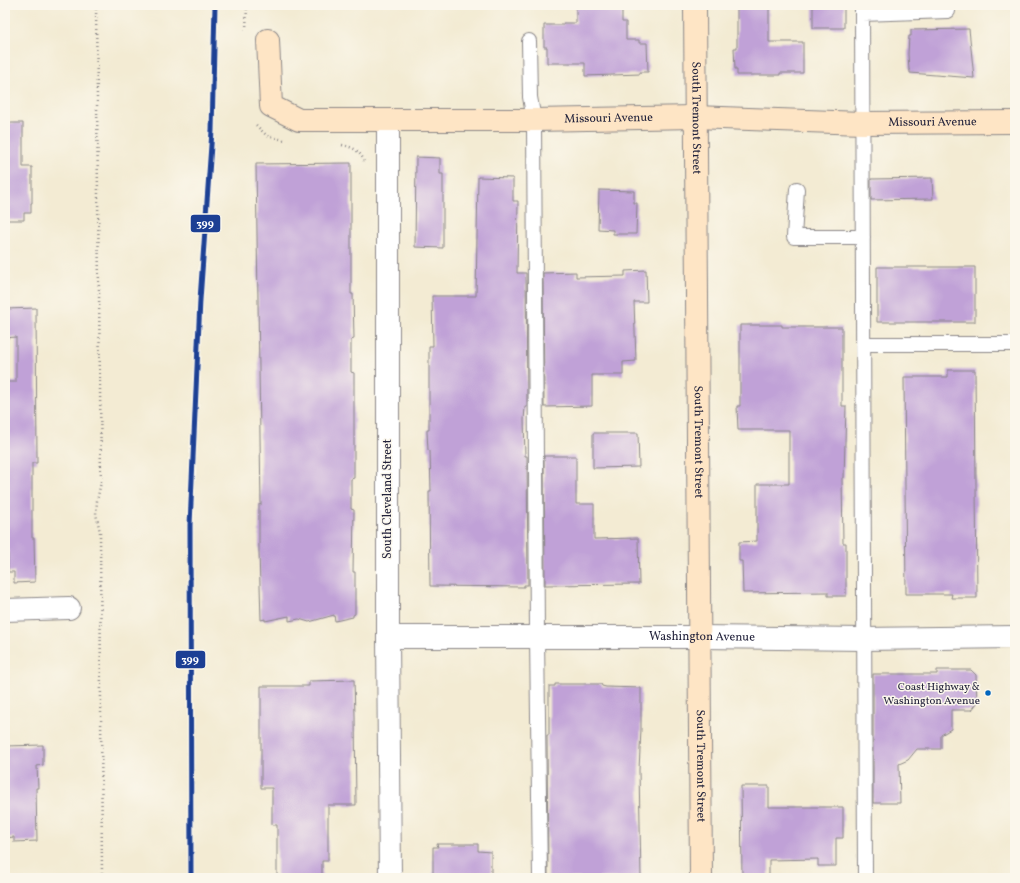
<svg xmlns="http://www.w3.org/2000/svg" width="1020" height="883" viewBox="0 0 1020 883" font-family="Vollkorn,serif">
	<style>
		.building { fill: #c0a1d7 }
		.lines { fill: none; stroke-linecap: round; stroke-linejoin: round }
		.lane-casing { stroke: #8a8687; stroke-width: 16 }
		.street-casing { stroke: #8a8687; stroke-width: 24 }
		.secondary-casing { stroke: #8a8687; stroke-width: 24 }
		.path { stroke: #8a8687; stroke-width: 2.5; stroke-dasharray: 1 3; stroke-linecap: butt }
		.lane { stroke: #fff; stroke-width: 14 }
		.street { stroke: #fff; stroke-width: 22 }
		.secondary { stroke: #fee5c5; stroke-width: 22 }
		.rail-1-casing { stroke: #fbf7ec; stroke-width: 8 }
		.rail-1 { stroke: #1c3f94; stroke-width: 5 }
		.bus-dot { fill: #0065bd; stroke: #fbf7ec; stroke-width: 1.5 }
		.labels { text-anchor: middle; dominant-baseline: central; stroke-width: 3; stroke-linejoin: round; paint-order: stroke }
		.bus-label { font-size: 11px; fill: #22223b; stroke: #fbf7ec; text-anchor: end }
		.street-label { font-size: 12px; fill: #22223b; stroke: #fbf7ec }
		.line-badge { stroke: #fbf7ec; stroke-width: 1.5 }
		.badge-label { font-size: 11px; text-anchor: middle; font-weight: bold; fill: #fff }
	</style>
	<rect width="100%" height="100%" fill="#fbf7ec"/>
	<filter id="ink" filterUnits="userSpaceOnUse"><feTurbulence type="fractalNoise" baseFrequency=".025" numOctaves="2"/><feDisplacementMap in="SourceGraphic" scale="8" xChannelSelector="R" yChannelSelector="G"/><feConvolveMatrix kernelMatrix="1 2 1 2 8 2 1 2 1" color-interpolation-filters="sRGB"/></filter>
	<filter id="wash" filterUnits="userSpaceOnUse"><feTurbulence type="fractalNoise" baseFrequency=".012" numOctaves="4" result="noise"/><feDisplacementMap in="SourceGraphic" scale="16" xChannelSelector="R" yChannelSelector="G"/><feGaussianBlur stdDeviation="0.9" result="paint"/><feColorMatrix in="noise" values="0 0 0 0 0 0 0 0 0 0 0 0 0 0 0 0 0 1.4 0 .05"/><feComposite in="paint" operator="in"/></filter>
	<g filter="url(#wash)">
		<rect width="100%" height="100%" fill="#f3ebd3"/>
		<g id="blocks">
			<path class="building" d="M 576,5 L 622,5 L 622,22 L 626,22 L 626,40 L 639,40 L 639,43 L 647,43 L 648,72 L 640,72 L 640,74 L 585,76 L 585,63 L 547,63 L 547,47 L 544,47 L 544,25 L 563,25 L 563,23 L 576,23 Z
				M 737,5 L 769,5 L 769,42 L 803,42 L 803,73 L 780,73 L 780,75 L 737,75 L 737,69 L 735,69 L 734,48 L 737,48 Z
				M 813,5 L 844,5 L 844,28 L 813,28 Z
				M 969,29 L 974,78 L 910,73 L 910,70 L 909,70 L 908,54 L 909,36 L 911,36 L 911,30 Z
				M 5,123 L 23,123 L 23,167 L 32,167 L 32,203 L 31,203 L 31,213 L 24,213 L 24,220 L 5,220 Z
				M 416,157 L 440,158 L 440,174 L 443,174 L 443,248 L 415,247 Z
				M 351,163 L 351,294 L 353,294 L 354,339 L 351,340 L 351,372 L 354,373 L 354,478 L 351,479 L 351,509 L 354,510 L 353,572 L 355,572 L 355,614 L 353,615 L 353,617 L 335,621 L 334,615 L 309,622 L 299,619 L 289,621 L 289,616 L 265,621 L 265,619 L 261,620 L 259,551 L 259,504 L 261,505 L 256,164 Z
				M 478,177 L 513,178 L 513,201 L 518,201 L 517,273 L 526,273 L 527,407 L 525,407 L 524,420 L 525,456 L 527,456 L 528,585 L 524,585 L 524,587 L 430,586 L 429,491 L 431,491 L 430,451 L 428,450 L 427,432 L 427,430 L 429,430 L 429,346 L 433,346 L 432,296 L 476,296 Z
				M 932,178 L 933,199 L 871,200 L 871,179 Z
				M 599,190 L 634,191 L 634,203 L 637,203 L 636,234 L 613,234 L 613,230 L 598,229 Z
				M 877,267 L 975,267 L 975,322 L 877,322 Z
				M 646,270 L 647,302 L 634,302 L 636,361 L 623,362 L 623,375 L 592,375 L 592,406 L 544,407 L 543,273 L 576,272 L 576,277 L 625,276 L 625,271 Z
				M 36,308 L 37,463 L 32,463 L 32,538 L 34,538 L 35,582 L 14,583 L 14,572 L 8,572 L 8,549 L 5,549 L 5,382 L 16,382 L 16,337 L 5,338 L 5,309 Z
				M 740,325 L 782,325 L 782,327 L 842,327 L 842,406 L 846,406 L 844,478 L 842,478 L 843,543 L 846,543 L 846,596 L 828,596 L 828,592 L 743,593 L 742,561 L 739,561 L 739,542 L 757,541 L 757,484 L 789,484 L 789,430 L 738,430 L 737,406 L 740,406 Z
				M 948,370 L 975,370 L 977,598 L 951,598 L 952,594 L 906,594 L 904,377 L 948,377 Z
				M 593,433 L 638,433 L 639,467 L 593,468 Z
				M 544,456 L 576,456 L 576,504 L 594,504 L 594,539 L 638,538 L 639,584 L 545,585 Z
				M 937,670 L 971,670 L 976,675 L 977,703 L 972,710 L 951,710 L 951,729 L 941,735 L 941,749 L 917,749 L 908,760 L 899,764 L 900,803 L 873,803 L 873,674 L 937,674 Z
				M 354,680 L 355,716 L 356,805 L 328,805 L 328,861 L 322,861 L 322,878 L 277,878 L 277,825 L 272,825 L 272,788 L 261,788 L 261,686 L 309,686 L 309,681 Z
				M 555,684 L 601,684 L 602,686 L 606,687 L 641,688 L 641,729 L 639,770 L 641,878 L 548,878 L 547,735 L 549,735 L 549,686 L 555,686 Z
				M 43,745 L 43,765 L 37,766 L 38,788 L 36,788 L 37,841 L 14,842 L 14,837 L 5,838 L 5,746 Z
				M 741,786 L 769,786 L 769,807 L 843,807 L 843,838 L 836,838 L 836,866 L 818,866 L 818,859 L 769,860 L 769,878 L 742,878 Z
				M 437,844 L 478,844 L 478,851 L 491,852 L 491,878 L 438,878 L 438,877 L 433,877 L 433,847 L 438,847 Z"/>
		</g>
	</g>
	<g filter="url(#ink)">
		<use href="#blocks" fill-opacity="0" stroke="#8a8687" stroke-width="1"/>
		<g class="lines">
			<g class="lane-casing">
				<path id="lane" d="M 862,5 L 865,878
					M 862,14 L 948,11
					M 529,41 L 530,97 L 534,120 L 537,637 L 540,878
					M 797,189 L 794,237 L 863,237
					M 863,344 L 1015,344"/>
			</g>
			<g class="street-casing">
				<g id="street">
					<path d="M 388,121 L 388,637 L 390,878"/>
					<path d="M 5,610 L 69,608"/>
					<path id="s1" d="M 388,637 L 699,637 L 864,639 L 1015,637"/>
				</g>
			</g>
			<g class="secondary-casing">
				<g id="secondary">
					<path id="s2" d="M 695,5 L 701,878"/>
					<path id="s3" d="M 268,40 L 271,106 L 299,120 L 534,120 L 695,117 L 862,123 L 1015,122"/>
				</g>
			</g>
			<path class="path" d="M 96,5 L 101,482 L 97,501 L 96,514 L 100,532 L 102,878
				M 246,30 L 247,5
				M 256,125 L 267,136 L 284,140
				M 342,145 C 353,147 360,151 364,161"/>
			<use href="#lane" class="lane"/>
			<use href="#street" class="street"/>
			<use href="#secondary" class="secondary"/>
			<g class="rail-1-casing">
				<path id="rail-1" d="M 191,878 L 190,525 L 200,300 L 212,131 L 215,5"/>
			</g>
			<use href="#rail-1" class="rail-1"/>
		</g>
	</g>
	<circle class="bus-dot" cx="988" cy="693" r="3.5"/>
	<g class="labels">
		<g class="bus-label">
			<text x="980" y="687">Coast Highway &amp;<tspan x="980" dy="14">Washington Avenue</tspan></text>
		</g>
		<g class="street-label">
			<text stroke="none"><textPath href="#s2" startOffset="113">South Tremont Street</textPath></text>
			<text stroke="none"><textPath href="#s3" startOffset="407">Missouri Avenue</textPath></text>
			<text stroke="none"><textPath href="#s3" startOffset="731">Missouri Avenue</textPath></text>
			<text stroke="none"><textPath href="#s2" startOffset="437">South Tremont Street</textPath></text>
			<text transform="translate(388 499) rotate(-90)">South Cleveland Street</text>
			<text stroke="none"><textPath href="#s1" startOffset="314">Washington Avenue</textPath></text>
			<text stroke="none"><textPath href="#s2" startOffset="761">South Tremont Street</textPath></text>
		</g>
	</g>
	<g class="line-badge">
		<rect x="190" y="214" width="31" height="19" rx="4" fill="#1c3f94"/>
		<rect x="175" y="650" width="31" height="19" rx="4" fill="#1c3f94"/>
	</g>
	<g class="badge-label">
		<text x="205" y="227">399</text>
		<text x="190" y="663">399</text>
	</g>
	<rect width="1020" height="883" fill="none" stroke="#fbf7ec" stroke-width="20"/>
</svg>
